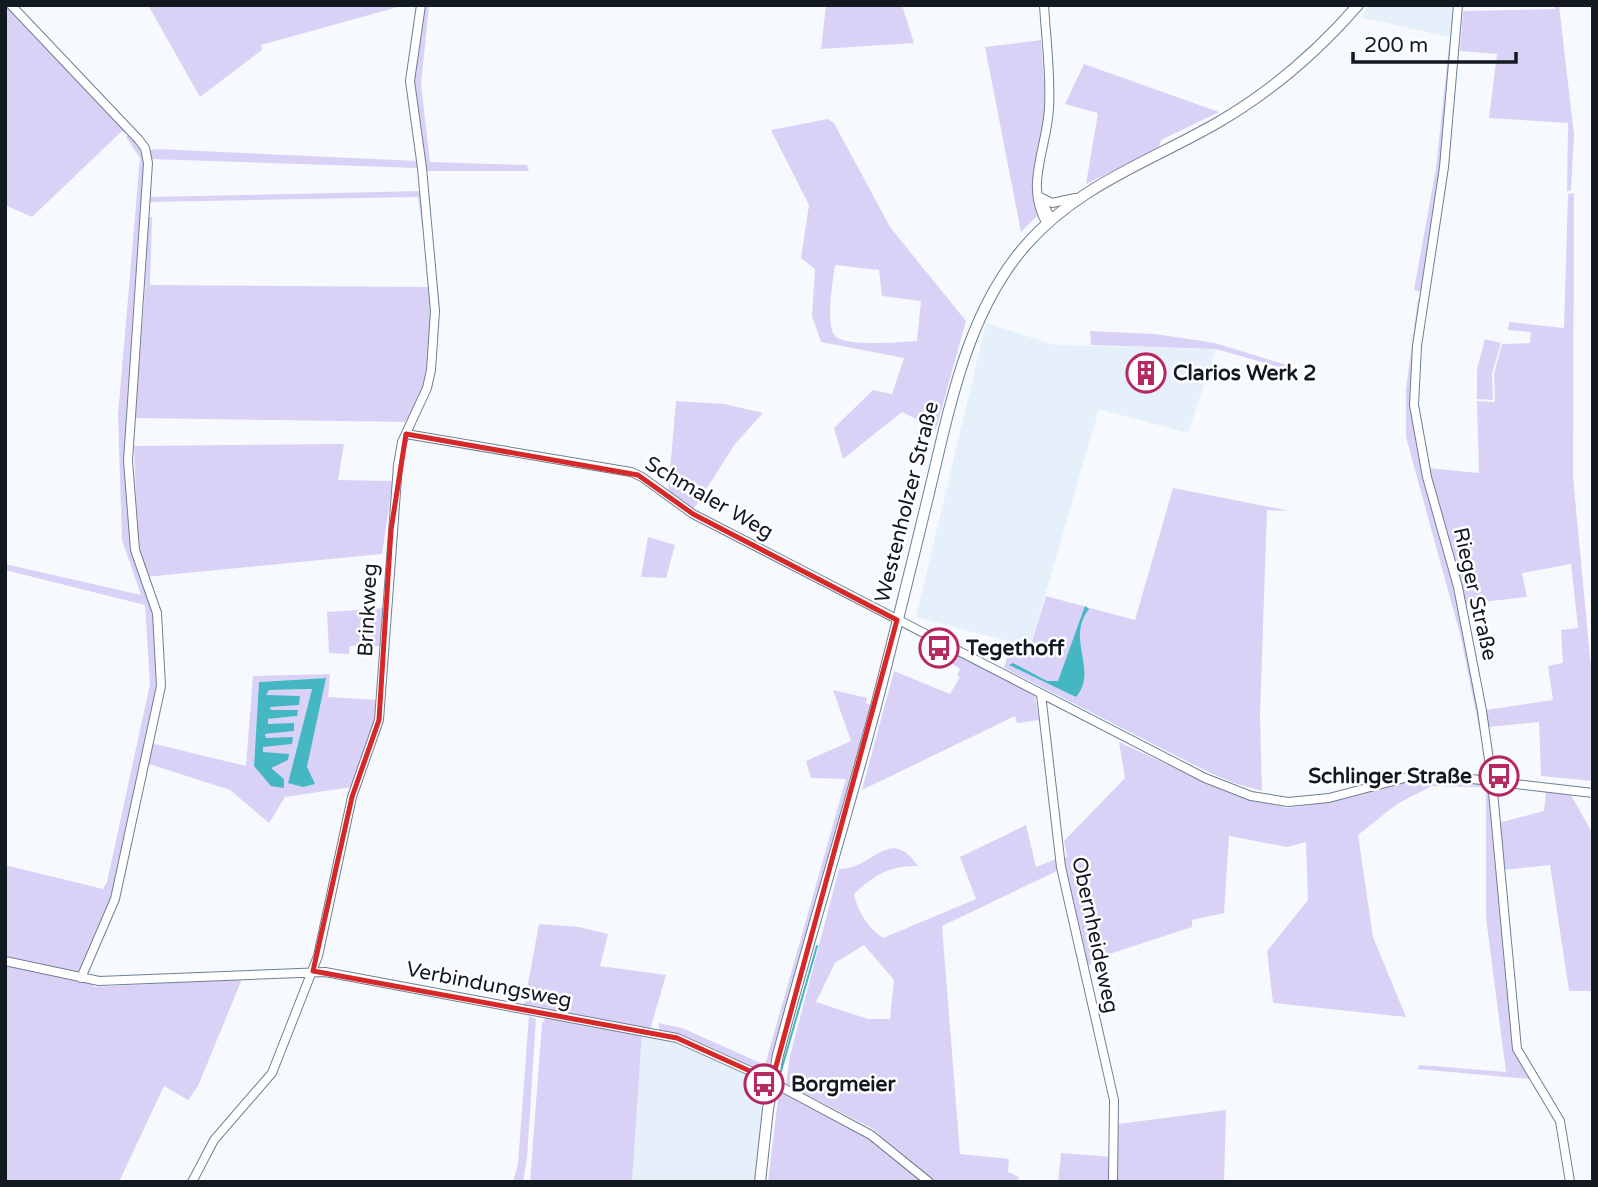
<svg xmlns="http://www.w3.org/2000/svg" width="1598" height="1187" viewBox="0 0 1598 1187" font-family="'Varela Round',sans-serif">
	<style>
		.built { fill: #e5f0fb }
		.green { fill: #dad2f6; fill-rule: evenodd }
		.water { fill: #44b7c2 }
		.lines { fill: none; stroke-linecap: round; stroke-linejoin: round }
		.stream { stroke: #44b7c2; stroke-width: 2 }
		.minor-casing { stroke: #6d8094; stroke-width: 10 }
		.major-casing { stroke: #6d8094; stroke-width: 12 }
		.minor { stroke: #fff; stroke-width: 8 }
		.major { stroke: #fff; stroke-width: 10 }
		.marked { fill: none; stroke: #d62828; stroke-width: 5; stroke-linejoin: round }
		.labels { text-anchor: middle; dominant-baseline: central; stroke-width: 5; stroke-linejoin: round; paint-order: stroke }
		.poi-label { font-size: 21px; font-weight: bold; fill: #121921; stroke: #fff; text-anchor: start }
		.street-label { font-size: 21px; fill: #121921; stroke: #fff }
	</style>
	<rect width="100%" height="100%" fill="#f6faff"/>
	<path class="built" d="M 1369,5 L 1455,5 L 1453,38 L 1361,17 Z
		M 986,323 L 1055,345 L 1216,349 L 1188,433 L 1099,409 L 1030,647 L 916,617 Z
		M 642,1033 L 676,1039 L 767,1082 L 754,1182 L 632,1182 Z"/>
	<path class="green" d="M 5,5 L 9,5 L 128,130 L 125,133 L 122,131 L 32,217 L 5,205 Z
		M 148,5 L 405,5 L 261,45 L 262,50 L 200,97 Z
		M 423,5 L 429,5 L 421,84 L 430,162 L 527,165 L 529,171 L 425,171 L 412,75 Z
		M 826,5 L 902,5 L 914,43 L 821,49 Z
		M 1555,5 L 1559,5 L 1574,135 L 1571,190 L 1567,191 L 1568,123 L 1489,118 L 1497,54 L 1460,51 L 1463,11 L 1555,9 Z
		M 1450,37 L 1453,38 L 1441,167 L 1422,292 L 1414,290 L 1436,168 Z
		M 1041,40 C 1043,72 1047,103 1043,135 C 1039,163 1028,187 1037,216 L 1021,232 L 985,47 Z
		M 1084,64 L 1219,112 L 1161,140 L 1159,148 L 1086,184 L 1098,113 L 1065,104 Z
		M 828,119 L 834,123 L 890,227 L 966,321 L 936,429 L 902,412 L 843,459 L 834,428 L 873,390 L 892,394 L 904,358 L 821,342 L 812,316 L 815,269 L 801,258 L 809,205 L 771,130 ZM 835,265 L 879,270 L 882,296 L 921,301 L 917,341 C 902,342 845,347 835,336 C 825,324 833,280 835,265 Z
		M 132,133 L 144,148 L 146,162 L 127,460 L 134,560 L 155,613 L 159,685 L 114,896 L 80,975 L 5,957 L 5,865 L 103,889 L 107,882 L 150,684 L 145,605 L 5,570 L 5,564 L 141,595 L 122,540 L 118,415 L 140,158 L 126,137 Z
		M 158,149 L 418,161 L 418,168 L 149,159 L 147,150 Z
		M 420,191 L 423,233 L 418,197 L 149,202 L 149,197 Z
		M 1574,193 L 1573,477 L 1593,689 L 1593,781 L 1541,776 L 1539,722 L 1488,727 L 1486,710 L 1553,700 L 1548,666 L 1563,663 L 1561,630 L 1578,628 L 1571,564 L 1522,573 L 1527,597 L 1465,604 L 1427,468 L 1479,473 L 1477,401 L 1495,402 L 1494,374 L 1502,344 L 1530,343 L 1531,332 L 1508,330 L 1509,322 L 1564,328 L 1568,194 Z
		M 147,217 L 152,217 L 150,285 L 431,287 L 429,369 L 425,386 L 407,422 L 135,418 L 145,290 Z
		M 1418,299 L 1422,300 L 1411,405 L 1414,429 C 1438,539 1476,644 1485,757 L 1460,634 L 1406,437 L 1406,389 Z
		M 1090,331 L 1155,334 L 1215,343 L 1293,367 L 1293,371 L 1216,349 L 1091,345 Z
		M 1485,339 L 1501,343 L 1492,374 L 1493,400 L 1477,399 L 1477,369 Z
		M 676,401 L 724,404 L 763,413 L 735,444 L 693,510 L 668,494 Z
		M 344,444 L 338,480 L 393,481 L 382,554 L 145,577 L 138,558 L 134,446 Z
		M 1173,488 L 1290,511 L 1267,510 L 1260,715 L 1262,791 L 1234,783 L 1204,770 L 1004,668 L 1011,644 L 1030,648 L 1046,596 L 1135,620 Z
		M 648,537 L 675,545 L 666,578 L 641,577 Z
		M 384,608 L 382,646 L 350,646 L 349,654 L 329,653 L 327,612 Z
		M 955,654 L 1035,696 L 1039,720 L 1017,723 L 1015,716 L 862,790 L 894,671 L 950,694 L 960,677 L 957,675 L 960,669 L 951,663 Z
		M 330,674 L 328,697 L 379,700 L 377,714 L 352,787 L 285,797 L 269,823 L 230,790 L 146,763 L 151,743 L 246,766 L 253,676 ZM 325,678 L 307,767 L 288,783 L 312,689 L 269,690 L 265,696 L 299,696 L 299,704 L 270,707 L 270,710 L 297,710 L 297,716 L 268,719 L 267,724 L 293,731 L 265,734 L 265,738 L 291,744 L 263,746 L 262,752 L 271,768 L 254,766 L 259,682 Z
		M 833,690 L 867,698 L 866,703 L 871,705 L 768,1072 L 763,1073 L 660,1032 L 658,1023 L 682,1028 L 765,1065 L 846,779 L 811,778 L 806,761 L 851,741 Z
		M 1119,742 L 1229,793 L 1287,808 L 1331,802 L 1412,779 L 1482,782 L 1480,787 L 1432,786 L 1397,804 L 1358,835 L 1373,937 L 1406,1017 L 1273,1003 L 1267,951 L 1308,900 L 1306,842 L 1287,847 L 1229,836 L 1224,913 L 1192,920 L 1192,927 L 1091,960 L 1091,964 L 1086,966 L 1063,860 L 1067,857 L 1064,841 L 1125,778 Z
		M 1486,789 L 1490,789 L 1514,1051 L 1529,1079 L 1417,1069 L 1420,1065 L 1506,1072 L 1486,918 Z
		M 1546,792 L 1571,795 L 1593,834 L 1593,991 L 1569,991 L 1550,865 L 1503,870 L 1498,823 L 1544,811 Z
		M 1026,825 L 1036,867 L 1056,859 L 1057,871 L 942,926 L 960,1154 L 1009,1159 L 1008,1172 L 1019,1177 L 1017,1182 L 935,1182 L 873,1129 L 786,1084 L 790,1056 L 839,869 C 873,870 889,824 918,866 C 890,866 875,874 854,894 C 858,912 868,928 883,938 L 976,899 L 960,857 ZM 864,945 L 894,980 L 890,1019 L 868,1019 L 816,1002 L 835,963 Z
		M 539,924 L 579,927 L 608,934 L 600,966 L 666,975 L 650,1030 L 524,1005 Z
		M 5,963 L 94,983 L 93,987 L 242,979 L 198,1086 L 188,1100 L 164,1086 L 119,1182 L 5,1182 Z
		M 529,1016 L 536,1019 L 527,1158 L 523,1182 L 513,1182 L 518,1164 Z
		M 547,1016 L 642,1033 L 632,1182 L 530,1182 L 542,1023 Z
		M 779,1090 L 871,1136 L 927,1182 L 768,1182 Z
		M 1226,1110 L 1224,1182 L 1116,1182 L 1118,1124 Z
		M 1061,1153 L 1112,1157 L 1110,1182 L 1058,1182 Z"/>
	<path class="water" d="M 1085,606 L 1089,609 C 1065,640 1099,670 1076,697 L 1009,665 L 1013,663 L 1047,681 L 1058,681 Z
		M 326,678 L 307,767 L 315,784 L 303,787 L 288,783 L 312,689 L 269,690 L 266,695 L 300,696 L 299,705 L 270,707 L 271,710 L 298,710 L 297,716 L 268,719 L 268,724 L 294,723 L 294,731 L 265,734 L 266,738 L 293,737 L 292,744 L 263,747 L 263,752 L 289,754 L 288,760 L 271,768 L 284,779 L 284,788 L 271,786 L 254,766 L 259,682 Z"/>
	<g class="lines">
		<path class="stream" d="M 781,1071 L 817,946"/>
		<g class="minor-casing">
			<path id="minor" d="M 11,5 L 139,140 L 145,148 L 148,163 L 128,461 L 135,550 L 157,613 L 161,686 L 115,899 L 81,978
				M 1044,5 C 1046,39 1051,74 1049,108 C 1047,149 1024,186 1047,224
				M 1458,5 L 1444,167 L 1417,346 L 1414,405 L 1427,477 L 1458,587 L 1482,711 L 1492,781 L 1517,1049 L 1560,1121 L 1570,1182
				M 1040,197 L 1052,203 L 1075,198
				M 1040,197 L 1051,219
				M 406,434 L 631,472 L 642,477 L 693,514 L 1205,778 L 1251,796 L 1288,802 L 1329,798 L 1412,776 L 1438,775 L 1593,793
				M 1041,694 L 1061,867 L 1114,1100 L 1113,1182
				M 5,961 L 99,981 L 325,972 L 677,1038 L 759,1075 L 871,1135 L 929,1182
				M 192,1182 L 214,1140 L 272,1073 L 318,956 L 352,797 L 379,720 L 398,465 L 402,442 L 427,388 L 431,370 L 435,311 L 422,168 L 410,81 L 421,5"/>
		</g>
		<g class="major-casing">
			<path id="major" d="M 760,1182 L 768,1109 L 778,1055 C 809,938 845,823 876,706 C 894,637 911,567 928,497 C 949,411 966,313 1026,245 C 1078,185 1151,161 1217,123 C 1271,92 1317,52 1358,5"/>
		</g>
		<use href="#minor" class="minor"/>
		<use href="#major" class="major"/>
	</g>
	<path class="marked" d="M 406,434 L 638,475 L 693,514 L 897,620 L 772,1081 L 677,1038 L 313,971 L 352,797 L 379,720 L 391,530 Z"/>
	<defs>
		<g id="building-ring" transform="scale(2.0125)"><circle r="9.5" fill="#fff" stroke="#b52860" stroke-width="1.5"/><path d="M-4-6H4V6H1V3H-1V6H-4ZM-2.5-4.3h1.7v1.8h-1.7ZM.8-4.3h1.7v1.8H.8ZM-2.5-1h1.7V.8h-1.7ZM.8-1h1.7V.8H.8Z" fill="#b52860"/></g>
		<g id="bus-ring" transform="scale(2.0125)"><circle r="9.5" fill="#fff" stroke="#b52860" stroke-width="1.5"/><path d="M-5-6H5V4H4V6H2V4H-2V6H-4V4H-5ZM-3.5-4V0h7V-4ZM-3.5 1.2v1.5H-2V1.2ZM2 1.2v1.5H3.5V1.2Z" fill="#b52860"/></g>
	</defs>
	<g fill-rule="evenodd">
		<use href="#building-ring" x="1146" y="373"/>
		<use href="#bus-ring" x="939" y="648"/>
		<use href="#bus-ring" x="1499" y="776"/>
		<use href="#bus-ring" x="764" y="1084"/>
	</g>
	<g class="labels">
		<g class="poi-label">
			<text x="1173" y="373">Clarios Werk 2</text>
			<text x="966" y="648">Tegethoff</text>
			<text x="1472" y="776" text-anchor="end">Schlinger Straße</text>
			<text x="791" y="1084">Borgmeier</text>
		</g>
		<g class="street-label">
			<text transform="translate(709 498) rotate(30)">Schmaler Weg</text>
			<text transform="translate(907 502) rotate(-76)">Westenholzer Straße</text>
			<text transform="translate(1475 594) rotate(77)">Rieger Straße</text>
			<text transform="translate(368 610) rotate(-87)">Brinkweg</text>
			<text transform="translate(1095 935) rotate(78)">Obernheideweg</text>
			<text transform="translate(489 985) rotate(11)">Verbindungsweg</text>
		</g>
	</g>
	<rect width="1598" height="1187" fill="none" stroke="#121921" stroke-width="14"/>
	<path d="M1353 52v10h163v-10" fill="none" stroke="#121921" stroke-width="3.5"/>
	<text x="1364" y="52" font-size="21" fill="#121921" stroke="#ffffff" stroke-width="5" paint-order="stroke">200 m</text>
</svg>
